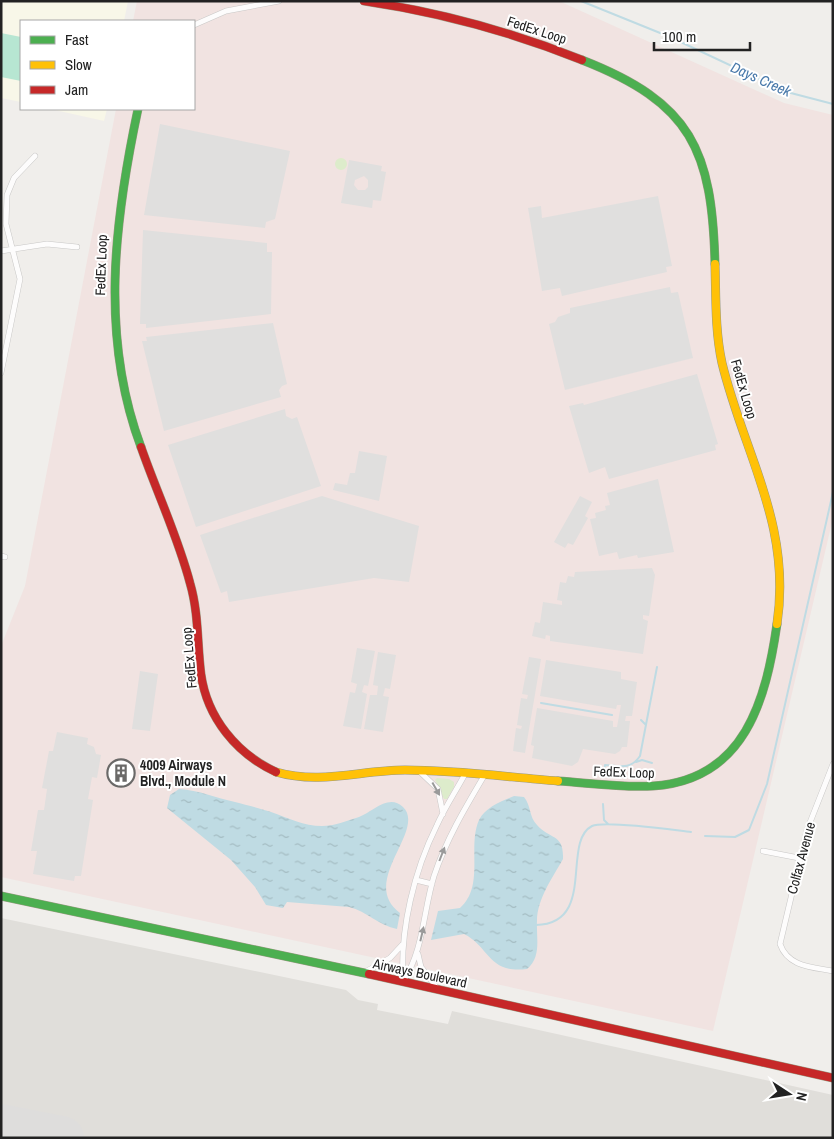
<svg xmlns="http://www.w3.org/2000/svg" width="834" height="1139" viewBox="0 0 834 1139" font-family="'Archivo Narrow',sans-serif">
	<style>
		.commercial { fill: #f1e3e1 }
		.education { fill: #f8f7e8 }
		.airport { fill: #e0deda }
		.grass { fill: #ddeccb }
		.pitch { fill: #b7e6d2 }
		.parking { fill: #e0dfde; fill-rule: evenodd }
		.water { fill: url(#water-ripples) }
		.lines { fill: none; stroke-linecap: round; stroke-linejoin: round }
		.stream { stroke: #bfdbe3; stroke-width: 2 }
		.runway { stroke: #dedddc; stroke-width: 44 }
		.street-casing { stroke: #c9c8c7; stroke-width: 6 }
		.fast-casing { stroke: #999a82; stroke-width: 9 }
		.slow-casing { stroke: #999a82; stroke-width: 9 }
		.jam-casing { stroke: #999a82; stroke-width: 9 }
		.street { stroke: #fdfcfc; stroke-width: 5 }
		.fast { stroke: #4caf50; stroke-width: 8 }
		.slow { stroke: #ffc107; stroke-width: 8 }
		.jam { stroke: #c62828; stroke-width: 8 }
		.oneway { fill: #9a9a9a }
		.labels { text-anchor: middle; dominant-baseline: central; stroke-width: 4; stroke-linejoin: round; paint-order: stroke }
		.street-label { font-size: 14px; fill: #222; stroke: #fff }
		.poi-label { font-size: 14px; font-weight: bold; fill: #222; stroke: #fff; text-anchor: start }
		.water-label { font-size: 15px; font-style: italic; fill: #4a7aab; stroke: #fff }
	</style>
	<defs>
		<pattern id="water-ripples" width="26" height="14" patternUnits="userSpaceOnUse" patternTransform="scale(1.25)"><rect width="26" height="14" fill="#bfdbe3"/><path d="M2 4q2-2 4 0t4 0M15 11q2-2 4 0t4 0" fill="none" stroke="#a4bcc2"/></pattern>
	</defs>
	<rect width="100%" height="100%" fill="#f0eeeb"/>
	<path class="commercial" d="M 137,1 L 559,1 L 784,103 L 833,115 L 833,518 L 713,1031 L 1,877 L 1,646 L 25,586 L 116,109 L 194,109 L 194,21 L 133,21 Z"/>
	<path class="education" d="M 1,1 L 128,1 L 124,21 L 21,21 L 21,102 L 1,98 Z
		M 50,109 L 107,109 L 104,121 Z"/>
	<path class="airport" d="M 1,918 L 346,990 L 358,1000 L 378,1004 L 377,1010 L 448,1024 L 452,1011 L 833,1095 L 833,1138 L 1,1138 Z"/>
	<path class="grass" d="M335 164a6 6 0 1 1 12 0a6 6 0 1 1-12 0Z
		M 437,778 L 449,779 L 454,782 L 454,787 L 447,799 L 444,799 L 435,780 Z"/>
	<path class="pitch" d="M 1,33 L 21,37 L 21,81 L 1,77 Z"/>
	<path class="parking" d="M 160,124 L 290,151 L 275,219 L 266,222 L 265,228 L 144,215 Z
		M 349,160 L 382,166 L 381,171 L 386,172 L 381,201 L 373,200 L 372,208 L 341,203 ZM 364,176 L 368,180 L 368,187 L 365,190 L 358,190 L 354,185 L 355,180 Z
		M 658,196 L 672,266 L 666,267 L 667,272 L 562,296 L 560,288 L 542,291 L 528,208 L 541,206 L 542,218 Z
		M 143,230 L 267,243 L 267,252 L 272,252 L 271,314 L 146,328 L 146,324 L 140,324 Z
		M 670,287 L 671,293 L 678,292 L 693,358 L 565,390 L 549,324 L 555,322 L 558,317 L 570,313 L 570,308 Z
		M 273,323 L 287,384 L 282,386 L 279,390 L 281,397 L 164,431 L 142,341 L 147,341 L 146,337 Z
		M 697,374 L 718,444 L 715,445 L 716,450 L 609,479 L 605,467 L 589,473 L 569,406 L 583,403 L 584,405 Z
		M 285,409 L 286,416 L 292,419 L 297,417 L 321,486 L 196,527 L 168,445 Z
		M 359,451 L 387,456 L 379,501 L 333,490 L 335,483 L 347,485 L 350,473 L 355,473 Z
		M 658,479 L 674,552 L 638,558 L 637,555 L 619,559 L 617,552 L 599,556 L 590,519 L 596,518 L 595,513 L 606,510 L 605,506 L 610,505 L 607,493 Z
		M 322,496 L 419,526 L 409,582 L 374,578 L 229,602 L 227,591 L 221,593 L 200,535 Z
		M 580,496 L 592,502 L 585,516 L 588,518 L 573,545 L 568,543 L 565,548 L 554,542 Z
		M 652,568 L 655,575 L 649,616 L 643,615 L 643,619 L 648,621 L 643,654 L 550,641 L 550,636 L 546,635 L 545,639 L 532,636 L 535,622 L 540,623 L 543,602 L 562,605 L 562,601 L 557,600 L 560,582 L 566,583 L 568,576 L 574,577 L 575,572 Z
		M 357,648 L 375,651 L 368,686 L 364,685 L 362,692 L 367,694 L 361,729 L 343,726 L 350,692 L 355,693 L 357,684 L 351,682 Z
		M 378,652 L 396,655 L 390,689 L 385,688 L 383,696 L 389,697 L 383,732 L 364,729 L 370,695 L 377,695 L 378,686 L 373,685 Z
		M 529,657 L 541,659 L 525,753 L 513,751 L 516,728 L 521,729 L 522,726 L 517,725 L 521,698 L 527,699 L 528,695 L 522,694 Z
		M 546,660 L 621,672 L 621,679 L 637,682 L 632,716 L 626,716 L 625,721 L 630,721 L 627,747 L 622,747 L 620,751 L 615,754 L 583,749 L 578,762 L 572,766 L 532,758 L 534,746 L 531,745 L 537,708 L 613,721 L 613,727 L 617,727 L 621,705 L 617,705 L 616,709 L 540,696 Z
		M 140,671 L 158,674 L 150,731 L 132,729 Z
		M 57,732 L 88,738 L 87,744 L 94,747 L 96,754 L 101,755 L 97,778 L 92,777 L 88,799 L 93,800 L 81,876 L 75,876 L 74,881 L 33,874 L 37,851 L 31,851 L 38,810 L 44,810 L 47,789 L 42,788 L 49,751 L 53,751 Z"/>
	<path class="water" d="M 179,789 C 199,790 216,798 235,802 C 246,805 259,808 271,812 C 288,818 304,826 322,826 C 334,826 347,821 359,817 C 372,812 389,793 403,807 C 427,830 358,882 400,913 L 397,929 C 379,926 367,911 349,907 L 287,902 L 283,908 L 266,905 L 255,887 L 231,860 L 167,808 L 170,795 Z
		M 514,796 L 524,797 C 531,805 529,817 537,825 C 550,840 564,833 563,859 C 553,877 537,899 537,921 C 536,937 542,957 527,969 C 488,974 490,947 464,934 L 431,940 L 438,911 L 460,908 C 485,886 467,847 479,820 C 485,807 502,801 514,796 Z"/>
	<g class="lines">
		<path class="stream" d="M 581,1 L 670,37 L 787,92 L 833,104
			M 541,703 L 612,715
			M 641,720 L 646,725
			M 636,762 L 642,760 L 652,763
			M 604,770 L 605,765 C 619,766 631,770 640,756 L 657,667
			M 603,804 L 604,820 L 608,824
			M 705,836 L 735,837 L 749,830 L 767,784 L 833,492
			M 536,925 C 597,924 561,842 592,826 C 605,820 673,830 691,832"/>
		<path class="runway" d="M 1,1126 L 62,1138"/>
		<g class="street-casing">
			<path id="street" d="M 194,25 L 226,11 L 279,1
				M 1,251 L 47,244 L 77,247
				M 1,373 L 20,279 L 6,224 L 7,195 L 14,178 L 35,156
				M 1,556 L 5,557
				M 833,764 L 807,830 L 780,944 C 788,967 812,967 833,971
				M 419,771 L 438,789 L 443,814
				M 763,851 L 799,858
				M 416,880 L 432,884
				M 418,954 L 421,967 L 437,988
				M 365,972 L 390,958 L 402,945
				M 403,981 C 400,929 414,871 437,825 C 445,807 456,791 465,774
				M 403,982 C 424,949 423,912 434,876 C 446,840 465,808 484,776"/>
		</g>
		<g class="fast-casing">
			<path id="fast" d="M 582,60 C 692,103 712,150 715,264
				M 138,109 C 114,222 100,337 141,447
				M 558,781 C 589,783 622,788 653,786 C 745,780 766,700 777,624
				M 1,896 L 369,974"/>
		</g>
		<g class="slow-casing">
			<path id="slow" d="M 715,264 C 716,297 715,331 722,363 C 744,454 792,525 777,624
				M 276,772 C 320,785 361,770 405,770 C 456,770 507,777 558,781"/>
		</g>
		<g class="jam-casing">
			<path id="jam" d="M 364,1 C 439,12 512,32 582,60
				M 141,447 C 157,493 178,537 190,583 C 199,614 197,643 201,674 C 207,718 237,754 276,772
				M 369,974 L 833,1078"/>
		</g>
		<use href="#street" class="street"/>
		<use href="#fast" class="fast"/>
		<use href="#slow" class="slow"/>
		<use href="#jam" class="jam"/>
	</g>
	<defs><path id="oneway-solid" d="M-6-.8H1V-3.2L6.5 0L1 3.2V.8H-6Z" transform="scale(1.25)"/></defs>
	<g class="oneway">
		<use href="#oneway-solid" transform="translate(436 789) rotate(61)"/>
		<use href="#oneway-solid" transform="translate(442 854) rotate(-69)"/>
		<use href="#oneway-solid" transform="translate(422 934) rotate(-77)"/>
	</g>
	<defs>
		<g id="building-ring" transform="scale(1.4375)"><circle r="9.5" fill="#fff" stroke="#6a6968" stroke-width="1.5"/><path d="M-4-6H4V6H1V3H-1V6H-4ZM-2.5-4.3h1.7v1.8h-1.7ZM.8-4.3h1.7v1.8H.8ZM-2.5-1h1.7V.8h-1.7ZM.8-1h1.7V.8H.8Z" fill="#6a6968"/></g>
	</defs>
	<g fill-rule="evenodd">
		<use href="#building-ring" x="121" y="773"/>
	</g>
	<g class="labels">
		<g class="street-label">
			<text transform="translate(537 30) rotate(18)">FedEx Loop</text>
			<text transform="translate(101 265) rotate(-88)">FedEx Loop</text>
			<text transform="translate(744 389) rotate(74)">FedEx Loop</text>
			<text transform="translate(189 658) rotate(-95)">FedEx Loop</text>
			<text transform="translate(624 772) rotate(2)">FedEx Loop</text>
			<text transform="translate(801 858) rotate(-75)">Colfax Avenue</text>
			<text transform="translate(420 973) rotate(12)">Airways Boulevard</text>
		</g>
		<g class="poi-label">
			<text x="140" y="765">4009 Airways<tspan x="140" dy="16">Blvd., Module N</tspan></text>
		</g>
		<g class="water-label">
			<text transform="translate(761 79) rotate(24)">Days Creek</text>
		</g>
	</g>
	<rect width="834" height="1139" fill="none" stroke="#222222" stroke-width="5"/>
	<rect x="20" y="20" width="175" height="90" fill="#ffffff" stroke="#a7a7a7"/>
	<rect x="30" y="36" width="25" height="8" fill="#4caf50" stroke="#a7a7a7"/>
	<text x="65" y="45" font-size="15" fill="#222222">Fast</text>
	<rect x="30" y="61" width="25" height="8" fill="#ffc107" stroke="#a7a7a7"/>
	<text x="65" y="70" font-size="15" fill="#222222">Slow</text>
	<rect x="30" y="86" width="25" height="8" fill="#c62828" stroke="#a7a7a7"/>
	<text x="65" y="95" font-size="15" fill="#222222">Jam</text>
	<g transform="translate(789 1094) rotate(102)" stroke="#ffffff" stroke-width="4" paint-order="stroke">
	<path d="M0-4L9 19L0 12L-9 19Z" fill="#222222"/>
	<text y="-8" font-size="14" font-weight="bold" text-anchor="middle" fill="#222222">N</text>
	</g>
	<path d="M654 42v8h96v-8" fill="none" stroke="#222222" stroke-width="2.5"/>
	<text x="662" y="42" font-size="15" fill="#222222" stroke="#ffffff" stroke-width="4" paint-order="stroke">100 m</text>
</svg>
